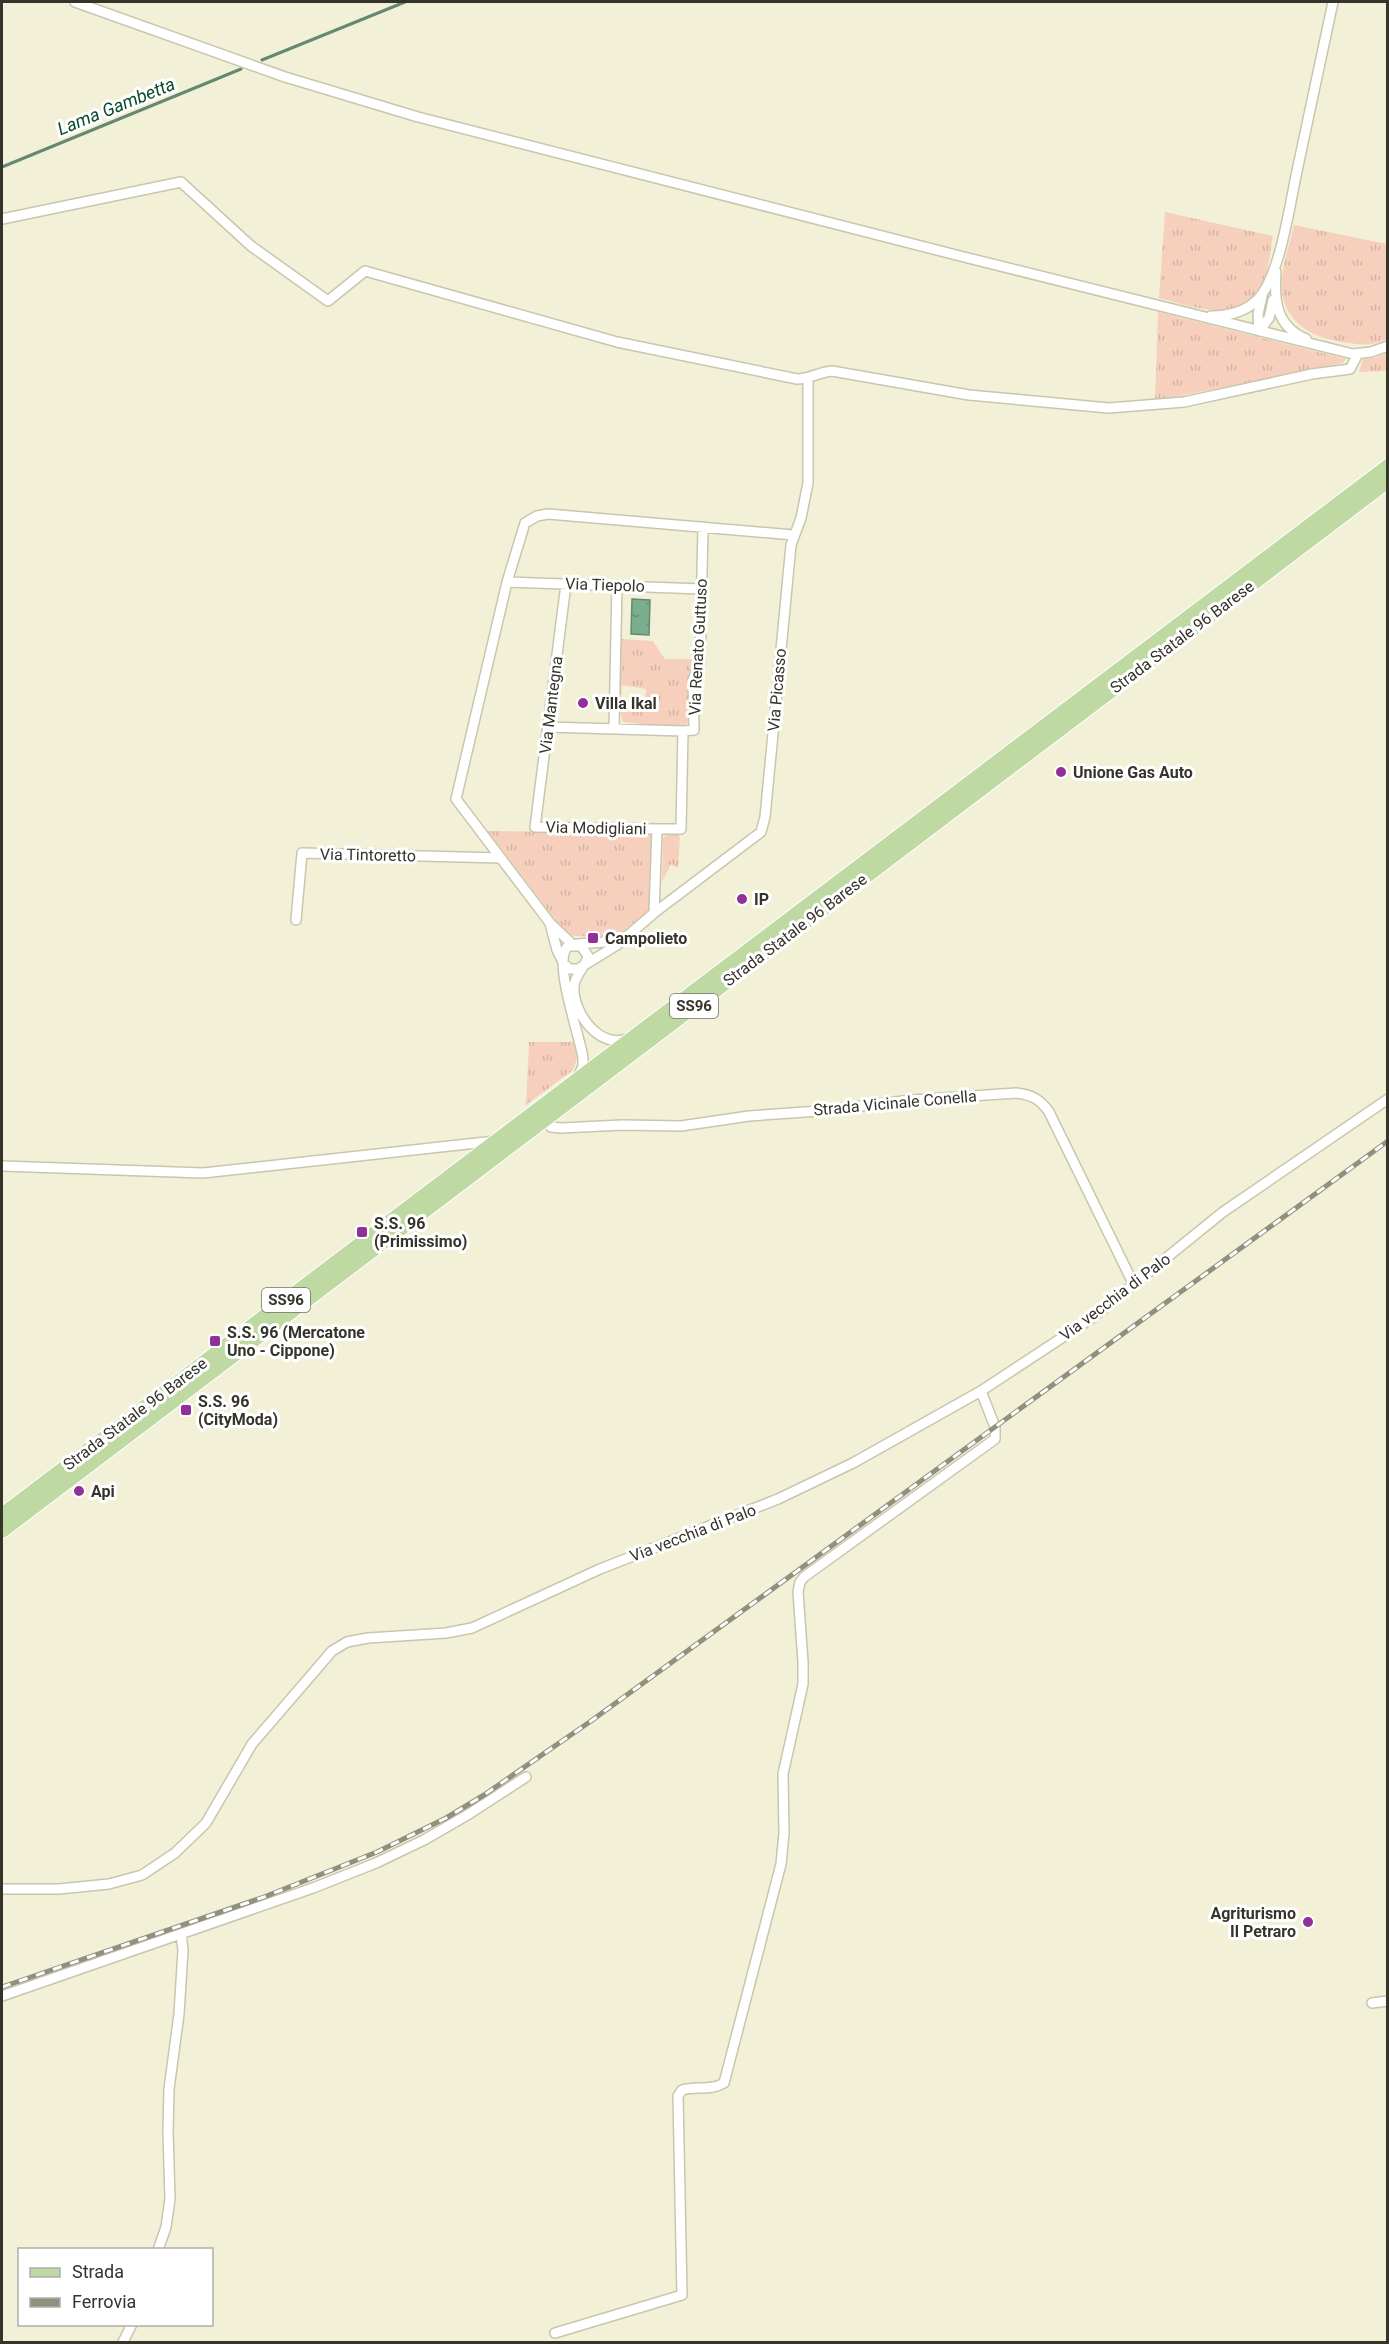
<svg xmlns="http://www.w3.org/2000/svg" width="1389" height="2344" viewBox="0 0 1389 2344" font-family="Roboto,sans-serif">
	<style>
		.grass { fill: url(#grass-tufts); fill-rule: evenodd }
		.water { fill: url(#water-ripples); stroke: #658970; stroke-width: 1.5 }
		.lines { fill: none; stroke-linecap: round; stroke-linejoin: round }
		.stream { stroke: #658970; stroke-width: 3 }
		.minor-casing { stroke: #c8c6ae; stroke-width: 12 }
		.primary-casing { stroke: #fff; stroke-width: 16 }
		.minor { stroke: #fff; stroke-width: 9 }
		.primary { stroke: #bfd9a3; stroke-width: 14 }
		.rail-casing { stroke: #918f7e; stroke-width: 5 }
		.rail { stroke: #fff; stroke-width: 3; stroke-dasharray: 9; stroke-linecap: butt }
		.poi-dot { fill: #913098; stroke: #fff; stroke-width: 2 }
		.labels { text-anchor: middle; dominant-baseline: central; stroke-width: 6; stroke-linejoin: round; paint-order: stroke }
		.shield { fill: #fff; stroke: #72716b; stroke-width: 1.5 }
		.shield-label { font-size: 15px; font-weight: bold; fill: #35342b }
		.street-label { font-size: 16px; fill: #35342b; stroke: #fff }
		.poi-label { font-size: 16px; font-weight: bold; fill: #35342b; stroke: #fff; text-anchor: start }
		.water-label { font-size: 18px; font-style: italic; fill: #094c2d; stroke: #fff }
	</style>
	<defs>
		<pattern id="grass-tufts" width="24" height="20" patternUnits="userSpaceOnUse" patternTransform="scale(1.5)"><rect width="24" height="20" fill="#f7d0bd"/><path d="M3 7l-1-3M5 7V3M7 7l1-3M15 17l-1-3M17 17v-4M19 17l1-3" fill="none" stroke="#d4b3a3"/></pattern>
		<pattern id="water-ripples" width="26" height="14" patternUnits="userSpaceOnUse" patternTransform="scale(1.5)"><rect width="26" height="14" fill="#79ae8e"/><path d="M2 4q2-2 4 0t4 0M15 11q2-2 4 0t4 0" fill="none" stroke="#648e74"/></pattern>
	</defs>
	<rect width="100%" height="100%" fill="#f3f0d8"/>
	<path class="grass" d="M 1165,212 L 1273,236 C 1270,251 1269,269 1263,282 C 1242,327 1195,307 1159,298 Z
		M 1294,225 L 1387,244 L 1387,339 C 1369,348 1353,344 1333,340 C 1303,335 1279,313 1282,280 C 1283,262 1290,243 1294,225 Z
		M 1158,312 L 1346,359 L 1344,362 L 1337,364 L 1155,401 Z
		M 1387,353 L 1387,371 L 1359,372 L 1363,359 L 1375,358 Z
		M 620,639 L 653,641 L 665,659 L 697,659 L 691,677 L 688,723 C 674,732 640,723 623,722 L 619,706 ZM 622,685 L 646,689 L 645,700 L 639,700 L 638,705 L 621,703 Z
		M 488,831 L 653,833 L 652,910 L 623,932 L 613,937 L 573,936 L 566,934 Z
		M 677,833 L 680,837 L 678,868 L 671,864 L 662,882 L 663,838 L 667,834 Z
		M 529,1042 L 576,1042 L 578,1056 L 573,1070 L 526,1105 Z"/>
	<path class="water" d="M 632,599 L 650,600 L 649,635 L 631,634 Z"/>
	<g class="lines">
		<path class="stream" d="M 262,60 L 405,2
			M 2,167 L 241,69"/>
		<g class="minor-casing">
			<path id="minor" d="M 75,2 L 285,77 L 418,117 L 968,258 L 1353,354 L 1371,352 L 1388,346
				M 2,219 L 181,182 L 251,246 L 328,301 L 365,271 L 617,342 L 797,379 C 810,379 819,372 832,371 L 969,395 L 1109,408 L 1184,402 L 1312,374 L 1350,369 L 1358,354
				M 1276,272 C 1274,301 1276,326 1306,339
				M 1262,296 L 1258,314 L 1259,331 L 1269,318 L 1273,300
				M 1211,316 C 1227,316 1245,312 1257,300 C 1280,278 1290,203 1297,171 C 1309,114 1321,58 1333,2
				M 507,582 L 702,589
				M 566,584 L 535,827 L 657,829
				M 548,727 L 683,731
				M 614,729 L 617,585
				M 654,913 L 657,829 L 681,829 L 683,731 L 694,730 L 693,680 L 700,664 L 703,527
				M 296,920 L 302,853 L 501,858
				M 550,923 L 557,950 L 564,964 L 570,969 L 578,969 L 617,945 L 654,913 L 761,832 L 765,817 L 791,545 L 801,518 L 808,483 L 808,378
				M 572,944 L 550,923 L 456,799 L 507,582 L 525,523 L 537,516 L 548,514 L 793,535
				M 577,944 L 605,942 L 624,937
				M 578,1077 L 583,1066 L 583,1058 C 580,1036 552,960 568,946 L 581,946 L 588,956 C 586,967 575,974 574,986 C 572,1012 599,1049 627,1039
				M 545,1120 L 551,1127 L 561,1128 L 622,1125 L 681,1126 L 749,1116 L 819,1111 L 912,1100 L 1016,1093 C 1032,1095 1040,1099 1049,1112 L 1134,1285
				M 2,1166 L 203,1173 L 495,1141
				M 2,1889 L 59,1889 L 109,1884 L 142,1875 L 175,1853 L 206,1823 L 252,1744 L 332,1651 L 347,1642 L 368,1638 L 446,1633 L 472,1628 L 600,1569 L 778,1499 L 853,1463 L 981,1391 L 1092,1318 L 1223,1212 L 1388,1099
				M 2,1996 L 313,1888 L 376,1863 L 424,1840 L 469,1814 L 526,1777
				M 1372,2003 L 1388,2001
				M 158,2250 L 166,2227 L 170,2199 L 168,2132 L 169,2089 L 179,2014 L 183,1950 L 181,1934
				M 555,2333 L 682,2295 L 678,2096 L 682,2090 C 696,2086 711,2091 724,2083 L 781,1864 L 784,1833 L 783,1774 L 803,1684 L 803,1662 L 798,1592 L 800,1582 L 804,1577 L 995,1439 L 995,1427 L 981,1391
				M 123,2342 L 132,2324"/>
		</g>
		<g class="primary-casing">
			<path id="primary" d="M 2,1515 L 1388,466
				M 2,1531 L 1388,481"/>
		</g>
		<use href="#minor" class="minor"/>
		<use href="#primary" class="primary"/>
		<g class="rail-casing">
			<path id="rail" d="M 2,1987 L 264,1897 L 377,1852 L 446,1818 L 484,1795 L 591,1721 L 1388,1141"/>
		</g>
		<use href="#rail" class="rail"/>
	</g>
	<g class="poi-dot">
		<circle cx="583" cy="703" r="6"/>
		<circle cx="1061" cy="772" r="6"/>
		<circle cx="742" cy="899" r="6"/>
		<rect x="587" y="932" width="12" height="12" rx="3"/>
		<rect x="356" y="1226" width="12" height="12" rx="3"/>
		<rect x="209" y="1335" width="12" height="12" rx="3"/>
		<rect x="180" y="1404" width="12" height="12" rx="3"/>
		<circle cx="79" cy="1491" r="6"/>
		<circle cx="1308" cy="1922" r="6"/>
	</g>
	<g class="labels">
		<g class="shield">
			<rect x="670" y="994" width="48" height="24" rx="4.5"/>
			<rect x="262" y="1288" width="48" height="24" rx="4.5"/>
		</g>
		<g class="shield-label">
			<text x="694" y="1006">SS96</text>
			<text x="286" y="1300">SS96</text>
		</g>
		<g class="street-label">
			<text transform="translate(605 585) rotate(2)">Via Tiepolo</text>
			<text transform="translate(1182 637) rotate(-37)">Strada Statale 96 Barese</text>
			<text transform="translate(698 647) rotate(-87)">Via Renato Guttuso</text>
			<text transform="translate(777 690) rotate(-85)">Via Picasso</text>
			<text transform="translate(551 705) rotate(-83)">Via Mantegna</text>
			<text transform="translate(596 828) rotate(1)">Via Modigliani</text>
			<text transform="translate(368 855) rotate(1)">Via Tintoretto</text>
			<text transform="translate(795 930) rotate(-37)">Strada Statale 96 Barese</text>
			<text transform="translate(895 1103) rotate(-5)">Strada Vicinale Conella</text>
			<text transform="translate(1115 1297) rotate(-37)">Via vecchia di Palo</text>
			<text transform="translate(135 1414) rotate(-37)">Strada Statale 96 Barese</text>
			<text transform="translate(693 1533) rotate(-21)">Via vecchia di Palo</text>
		</g>
		<g class="poi-label">
			<text x="595" y="703">Villa Ikal</text>
			<text x="1073" y="772">Unione Gas Auto</text>
			<text x="754" y="899">IP</text>
			<text x="605" y="938">Campolieto</text>
			<text x="374" y="1223">S.S. 96<tspan x="374" dy="18">(Primissimo)</tspan></text>
			<text x="227" y="1332">S.S. 96 (Mercatone<tspan x="227" dy="18">Uno - Cippone)</tspan></text>
			<text x="198" y="1401">S.S. 96<tspan x="198" dy="18">(CityModa)</tspan></text>
			<text x="91" y="1491">Api</text>
			<text x="1296" y="1913" text-anchor="end">Agriturismo<tspan x="1296" dy="18">Il Petraro</tspan></text>
		</g>
		<g class="water-label">
			<text transform="translate(116 106) rotate(-22)">Lama Gambetta</text>
		</g>
	</g>
	<rect width="1389" height="2344" fill="none" stroke="#35342b" stroke-width="6"/>
	<rect x="18" y="2248" width="195" height="78" fill="#ffffff" stroke="#aeaeaa" stroke-width="1.5"/>
	<rect x="30" y="2268" width="30" height="9" fill="#bfd9a3" stroke="#aeaeaa" stroke-width="1.5"/>
	<text x="72" y="2278" font-size="18" fill="#35342b">Strada</text>
	<rect x="30" y="2298" width="30" height="9" fill="#918f7e" stroke="#aeaeaa" stroke-width="1.5"/>
	<text x="72" y="2308" font-size="18" fill="#35342b">Ferrovia</text>
</svg>
